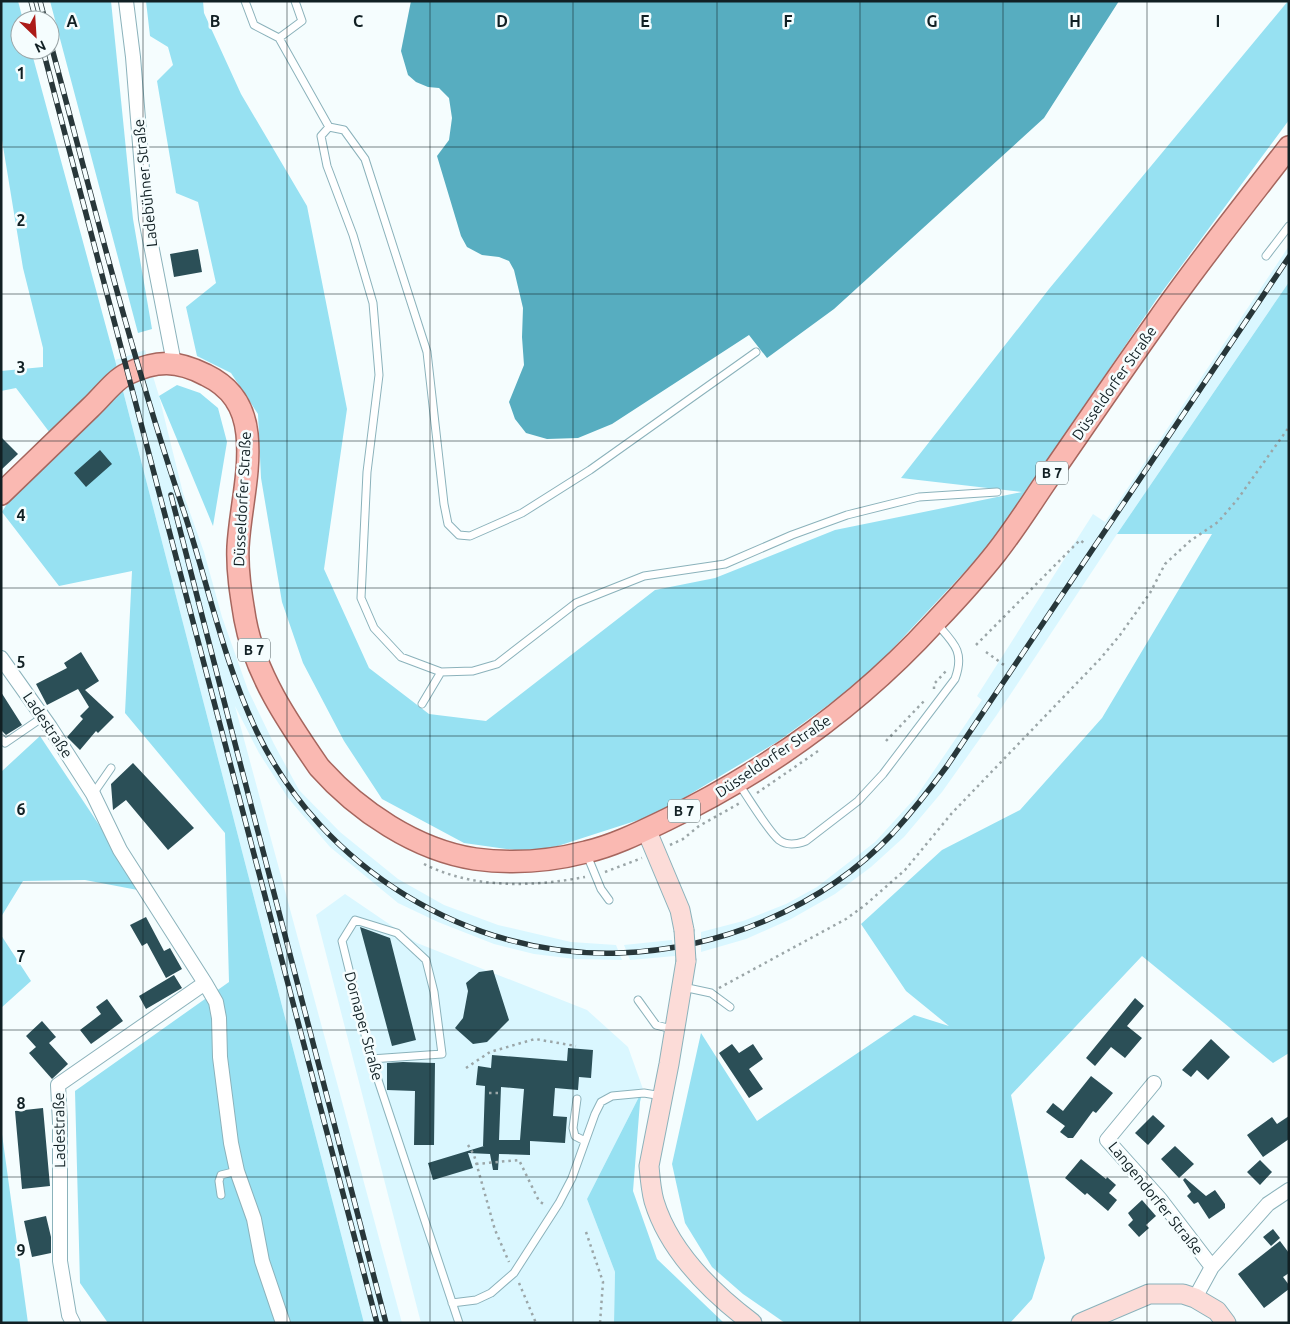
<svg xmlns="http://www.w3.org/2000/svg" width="1290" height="1324" viewBox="0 0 1290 1324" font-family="Ubuntu,sans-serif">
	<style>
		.built { fill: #daf7ff }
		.green { fill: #97e1f2 }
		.water { fill: #57adc0 }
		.building { fill: #2b4f57; fill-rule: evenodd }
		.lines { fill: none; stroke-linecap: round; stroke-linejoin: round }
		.lane-casing { stroke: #8bb2bb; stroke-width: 9 }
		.street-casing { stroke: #8bb2bb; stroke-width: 16 }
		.secondary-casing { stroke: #8bb2bb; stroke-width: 21 }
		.primary-casing { stroke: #a6665e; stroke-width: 24 }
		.path { stroke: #9ba6a8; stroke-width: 2.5; stroke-dasharray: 2.5 4; stroke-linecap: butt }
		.lane { stroke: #fff; stroke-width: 7 }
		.street { stroke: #fff; stroke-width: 14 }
		.secondary { stroke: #fcdcd8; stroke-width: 19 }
		.primary { stroke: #fab9b2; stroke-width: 21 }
		.rail-casing { stroke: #28373a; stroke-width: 5.5 }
		.rail { stroke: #f5fdfe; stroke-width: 4; stroke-dasharray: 11; stroke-linecap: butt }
		.secondary-bridge-casing { stroke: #8bb2bb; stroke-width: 21; stroke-linecap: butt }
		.secondary-bridge { stroke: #fcdcd8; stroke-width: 19 }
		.grid { fill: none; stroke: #112024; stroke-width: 1; stroke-opacity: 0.55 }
		.labels { text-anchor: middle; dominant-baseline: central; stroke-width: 5; stroke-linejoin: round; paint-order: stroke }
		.shield { fill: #f5fdfe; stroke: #556265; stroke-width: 1 }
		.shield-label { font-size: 14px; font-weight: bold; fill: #112024 }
		.street-label { font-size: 15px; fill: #112024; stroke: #f5fdfe }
		.grid-label { font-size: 16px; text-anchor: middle; font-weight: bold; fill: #112024; stroke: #f5fdfe; stroke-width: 5; stroke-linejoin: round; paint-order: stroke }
	</style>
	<rect width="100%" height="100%" fill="#f5fdfe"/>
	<path class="built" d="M 1289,246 L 1289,282 L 1117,534 L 996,716 L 942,792 L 904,837 L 871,867 L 835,894 L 791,919 L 746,939 L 701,952 L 701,932 L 743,921 L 786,904 L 817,887 L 875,842 L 916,797 L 982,700 L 977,696 L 1093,514 L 1105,522 Z
		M 145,350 L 159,396 L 183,493 L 204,552 L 222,617 L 248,690 L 274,744 L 299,790 L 340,832 L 398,879 L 444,905 L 498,925 L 571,942 L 616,945 L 622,960 L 575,959 L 534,954 L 494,944 L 438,922 L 398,903 L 330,847 L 288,798 L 259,753 L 235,706 L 402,1323 L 364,1323 L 115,360 Z
		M 345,894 L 417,943 L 587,1010 L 628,1047 L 643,1089 L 587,1199 L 615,1272 L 614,1323 L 421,1323 L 316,915 Z
		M 672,940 L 675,956 L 630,960 L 624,945 Z"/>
	<path class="green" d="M 1,1 L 18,1 L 23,20 L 20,20 L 20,50 L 31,50 L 115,360 L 364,1323 L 108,1323 L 80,1283 L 75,1091 L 229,982 L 225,833 L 125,713 L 132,571 L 59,586 L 2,512 L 50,433 L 16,388 L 1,391 L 1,371 L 43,367 L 43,348 L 23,268 L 1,134 Z
		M 50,1 L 111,1 L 133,219 L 152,329 L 138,333 Z
		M 146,1 L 203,1 L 204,13 L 241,94 L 307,206 L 347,409 L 324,569 L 369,668 L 429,714 L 486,721 L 655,590 L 715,578 L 835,530 L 1022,492 L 901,478 L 1049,289 L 1288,1 L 1289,120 L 1156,300 L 989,546 L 864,679 L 777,742 L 657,814 L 536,853 L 464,843 L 382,799 L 344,741 L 303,663 L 282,602 L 261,478 L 258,414 L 231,373 L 197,356 L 186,307 L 216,283 L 198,202 L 176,193 L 157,81 L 173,65 L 168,47 L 150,36 Z
		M 1289,282 L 1289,1053 L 1273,1063 L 1142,956 L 1011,1095 L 1045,1258 L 1032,1299 L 1010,1323 L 785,1323 L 743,1294 L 712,1267 L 685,1223 L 672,1164 L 701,1033 L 757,1121 L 914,1015 L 949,1026 L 906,991 L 861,924 L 942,850 L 1020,810 L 1102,718 L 1212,534 L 1117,534 Z
		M 177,385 L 200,393 L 218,408 L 227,442 L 213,526 L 159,396 Z
		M 40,736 L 143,891 L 85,880 L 23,881 L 1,917 L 1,772 Z
		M 1,935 L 31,981 L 1,1008 Z
		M 643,1089 L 640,1102 L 633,1191 L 657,1259 L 724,1323 L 614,1323 L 615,1272 L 587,1199 Z
		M 1,1127 L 28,1323 L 1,1323 Z"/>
	<path class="water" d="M 411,1 L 1119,1 L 1044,118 L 834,309 L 767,358 L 749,335 L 612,424 L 578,438 L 547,439 L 526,433 L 515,419 L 509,402 L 524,365 L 522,337 L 523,308 L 514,270 L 509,261 L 499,257 L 482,255 L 467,247 L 461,236 L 437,156 L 449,140 L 452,118 L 449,98 L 439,88 L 428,87 L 416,82 L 408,75 L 401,51 Z"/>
	<path class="building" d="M 198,249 L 202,272 L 174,277 L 170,254 Z
		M 1,437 L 18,454 L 1,470 Z
		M 100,450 L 112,464 L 86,487 L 74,473 Z
		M 81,652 L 99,681 L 85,690 L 114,717 L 98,733 L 96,731 L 80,750 L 67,737 L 83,719 L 80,716 L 89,707 L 78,689 L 47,705 L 36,684 L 67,668 L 64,663 Z
		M 1,692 L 22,725 L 6,735 L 1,730 Z
		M 133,763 L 194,828 L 168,850 L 126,800 L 113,810 L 111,784 Z
		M 146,917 L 164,951 L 170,948 L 182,969 L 166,978 L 147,943 L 142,946 L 130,925 Z
		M 360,927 L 390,938 L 416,1040 L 392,1046 Z
		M 493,970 L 509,1020 L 487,1042 L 473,1044 L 455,1028 L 463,1018 L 468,991 L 466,983 L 479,972 Z
		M 174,975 L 182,988 L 146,1009 L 139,996 Z
		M 1135,998 L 1144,1006 L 1127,1026 L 1142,1038 L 1125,1058 L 1111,1047 L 1095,1066 L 1086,1058 Z
		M 107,999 L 123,1021 L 91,1044 L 80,1030 L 101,1014 L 96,1007 Z
		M 42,1021 L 56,1037 L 49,1043 L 68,1064 L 52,1079 L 29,1053 L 36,1047 L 26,1036 Z
		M 1211,1039 L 1230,1057 L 1208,1080 L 1197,1070 L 1191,1077 L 1182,1070 Z
		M 732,1044 L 739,1053 L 753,1044 L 763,1059 L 749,1069 L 763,1089 L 749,1098 L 719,1053 Z
		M 568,1048 L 593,1050 L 591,1078 L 579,1077 L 578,1090 L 555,1088 L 553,1116 L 567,1117 L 565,1143 L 530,1141 L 530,1155 L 499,1154 L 498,1170 L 493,1170 L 490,1154 L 468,1153 L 473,1168 L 433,1180 L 428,1163 L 484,1146 L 483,1146 L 485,1086 L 476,1085 L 478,1066 L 491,1068 L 492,1055 L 567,1061 ZM 501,1087 L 524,1089 L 520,1140 L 499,1140 Z
		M 403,1062 L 435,1063 L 434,1145 L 414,1145 L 415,1091 L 387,1090 L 387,1063 Z
		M 1091,1076 L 1113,1093 L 1096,1113 L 1093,1111 L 1073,1138 L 1068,1138 L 1060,1132 L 1065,1126 L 1046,1112 L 1053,1103 L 1063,1111 Z
		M 43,1108 L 50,1186 L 22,1189 L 15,1111 Z
		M 1153,1115 L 1165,1126 L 1148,1145 L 1135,1133 Z
		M 1289,1116 L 1289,1139 L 1263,1157 L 1247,1135 L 1272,1117 L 1277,1124 Z
		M 1175,1146 L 1194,1164 L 1179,1178 L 1161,1159 Z
		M 1081,1159 L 1106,1179 L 1107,1177 L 1116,1185 L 1109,1193 L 1117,1200 L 1108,1211 L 1087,1193 L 1085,1195 L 1065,1178 Z
		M 1260,1160 L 1272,1172 L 1260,1185 L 1247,1172 Z
		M 1185,1178 L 1206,1196 L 1215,1190 L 1225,1204 L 1225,1208 L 1209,1219 L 1198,1202 L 1194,1204 L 1187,1196 L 1191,1192 L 1183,1180 Z
		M 1142,1200 L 1156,1216 L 1146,1225 L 1149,1228 L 1139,1237 L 1128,1225 L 1133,1220 L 1128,1213 Z
		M 46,1216 L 51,1237 L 51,1253 L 32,1257 L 24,1221 Z
		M 1273,1229 L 1280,1238 L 1271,1246 L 1263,1237 Z
		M 1280,1241 L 1289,1253 L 1289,1273 L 1283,1277 L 1289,1285 L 1289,1289 L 1264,1308 L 1238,1274 Z"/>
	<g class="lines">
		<g class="lane-casing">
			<path id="lane" d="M 245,1 L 254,25 L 279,38 L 302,21 L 295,1
				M 279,38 L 329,127
				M 1266,256 L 1289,226
				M 756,352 L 590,470 L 522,513 L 470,536 L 459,535 L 448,524 L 444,504 L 427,352 L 365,159 L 344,130 L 329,127 L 321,136 L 327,166 L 353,235 L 373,303 L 379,375 L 367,472 L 361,598 L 374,628 L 401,657 L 441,672 L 473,671 L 497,664 L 576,603 L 644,576 L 725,564 L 792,535 L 847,515 L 919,497 L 997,492
				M 422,704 L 441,672
				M 1,738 L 5,743 L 43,717
				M 739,784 C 747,796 769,832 779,840 C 787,846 798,844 806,841 L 858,801 L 883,774 L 955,679 C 965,652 954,643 937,624
				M 93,794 L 111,768
				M 587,855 L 601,889 L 609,900
				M 683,987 L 711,993 L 730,1007
				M 638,1000 L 656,1025 L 675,1030
				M 371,1059 L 442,1054 L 434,992 L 426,960 L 397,933 L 355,920 L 342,941 L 371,1059 L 459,1323
				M 577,1099 L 573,1128 L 575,1136 L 585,1141
				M 221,1195 L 219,1181 L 221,1175 L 237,1171
				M 452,1303 L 476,1300 L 491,1293 L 514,1273 L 559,1203 L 572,1178 L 595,1114 L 601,1102 L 612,1096 L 644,1093 L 662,1096"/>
		</g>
		<g class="street-casing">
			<path id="street" d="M 126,1 L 133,57 L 146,219 L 174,363
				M 1,658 L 50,727 L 93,794 L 120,850 L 205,983 L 216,1002 L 219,1018 L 220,1057 L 231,1143 L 237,1171 L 254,1219 L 262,1261 L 283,1323
				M 1154,1083 L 1107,1140 L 1160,1199 L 1212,1267
				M 1195,1298 L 1212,1267 L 1268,1204 L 1289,1190
				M 73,1323 L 69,1315 L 60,1261 L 60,1122 L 58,1085 L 205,983"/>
		</g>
		<g class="secondary-casing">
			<path id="secondary" d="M 646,829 L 680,910 L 684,930
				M 686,961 L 669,1064 L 649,1166 C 650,1178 651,1190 654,1201 C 669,1251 711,1292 752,1323
				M 1081,1323 L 1149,1294 L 1183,1294 L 1195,1298 L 1217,1311 L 1226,1323"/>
		</g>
		<g class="primary-casing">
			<path id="primary" d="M 1,494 C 31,465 61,436 91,407 C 101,398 115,379 127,374 C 157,360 177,360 206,375 C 231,387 244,406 247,434 C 251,472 240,510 238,547 C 237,571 241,595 245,619 C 255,674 288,722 319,767 C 358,811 416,850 475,859 C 511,864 551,861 586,852 C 613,846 641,832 666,820 C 767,771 859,705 935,622 C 956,600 977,577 996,553 C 1015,529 1031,503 1049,477 C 1085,425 1121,372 1158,320 C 1199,261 1245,204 1289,147"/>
		</g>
		<path class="path" d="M 976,645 L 1080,540 L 1085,544
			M 986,652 L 1004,665
			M 934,689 L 934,684 L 946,671
			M 886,741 L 925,700
			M 757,793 L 821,749
			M 670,845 L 683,839 L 699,826 L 740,803
			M 424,864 C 474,889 532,887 585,877
			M 605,872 L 642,858
			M 719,988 L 846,919 L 864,906 L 905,870 L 952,813 L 1100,659 L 1120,635 L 1150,593 L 1165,564 L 1190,541 L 1218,522 L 1237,500 L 1289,427
			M 466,1068 L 490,1052 L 535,1039 L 576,1046
			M 489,1093 L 500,1093
			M 468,1145 L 474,1155 L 495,1230 L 509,1262
			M 476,1164 L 519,1160 L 539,1201 L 545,1205
			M 586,1232 L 603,1282 L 600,1323
			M 519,1283 L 536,1323"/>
		<use href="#lane" class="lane"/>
		<use href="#street" class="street"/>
		<use href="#secondary" class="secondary"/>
		<use href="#primary" class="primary"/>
		<g class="rail-casing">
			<path id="rail" d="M 31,1 L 36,20
				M 40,1 L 45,20
				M 50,41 C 92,197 131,355 183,509 C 208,583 223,661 257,732 C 322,868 468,958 619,953 C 721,949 822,908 893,833 C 912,812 930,789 947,766 L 1289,257
				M 43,50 L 377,1323
				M 171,495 L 232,732 L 386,1323"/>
		</g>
		<use href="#rail" class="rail"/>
		<g class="secondary-bridge-casing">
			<path id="secondary-bridge" d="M 684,930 L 686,961"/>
		</g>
		<use href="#secondary-bridge" class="secondary-bridge"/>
	</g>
	<path class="grid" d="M 143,1 L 143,1323M 287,1 L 287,1323M 430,1 L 430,1323M 573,1 L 573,1323M 717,1 L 717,1323M 860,1 L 860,1323M 1003,1 L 1003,1323M 1147,1 L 1147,1323M 1,147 L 1289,147M 1,294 L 1289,294M 1,441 L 1289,441M 1,588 L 1289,588M 1,736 L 1289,736M 1,883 L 1289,883M 1,1030 L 1289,1030M 1,1177 L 1289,1177"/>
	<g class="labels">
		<g class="shield">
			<rect x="1036" y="461.5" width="32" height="23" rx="4"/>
			<rect x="238" y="638.5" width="32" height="23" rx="4"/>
			<rect x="668" y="799.5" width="32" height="23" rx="4"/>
		</g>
		<g class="shield-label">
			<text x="1052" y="473">B 7</text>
			<text x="254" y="650">B 7</text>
			<text x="684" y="811">B 7</text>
		</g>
		<g class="street-label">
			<text transform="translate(145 183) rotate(-96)">Ladebühner Straße</text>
			<text transform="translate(1114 383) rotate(-55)">Düsseldorfer Straße</text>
			<text transform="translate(242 499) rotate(-87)">Düsseldorfer Straße</text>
			<text transform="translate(48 725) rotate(56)">Ladestraße</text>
			<text transform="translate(773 756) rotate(-34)">Düsseldorfer Straße</text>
			<text transform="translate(364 1026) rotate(75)">Dornaper Straße</text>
			<text transform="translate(59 1130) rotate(-91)">Ladestraße</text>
			<text transform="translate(1156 1198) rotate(51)">Langendorfer Straße</text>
		</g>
	</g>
	<g class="grid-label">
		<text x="72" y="27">A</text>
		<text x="215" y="27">B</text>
		<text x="358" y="27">C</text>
		<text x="502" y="27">D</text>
		<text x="645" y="27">E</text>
		<text x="788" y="27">F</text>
		<text x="932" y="27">G</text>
		<text x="1075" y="27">H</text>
		<text x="1218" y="27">I</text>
		<text x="21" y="79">1</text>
		<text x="21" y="226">2</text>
		<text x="21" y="373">3</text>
		<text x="21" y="521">4</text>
		<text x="21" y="668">5</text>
		<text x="21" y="815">6</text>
		<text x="21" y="962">7</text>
		<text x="21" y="1109">8</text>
		<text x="21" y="1256">9</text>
	</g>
	<rect width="1290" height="1324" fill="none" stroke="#112024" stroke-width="5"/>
	<g transform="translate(35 35) rotate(155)"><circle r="24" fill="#f5fdfe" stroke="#9aa5a7"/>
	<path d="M0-4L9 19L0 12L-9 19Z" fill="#ac1b18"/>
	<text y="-8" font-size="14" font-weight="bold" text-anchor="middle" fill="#112024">N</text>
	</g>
</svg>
